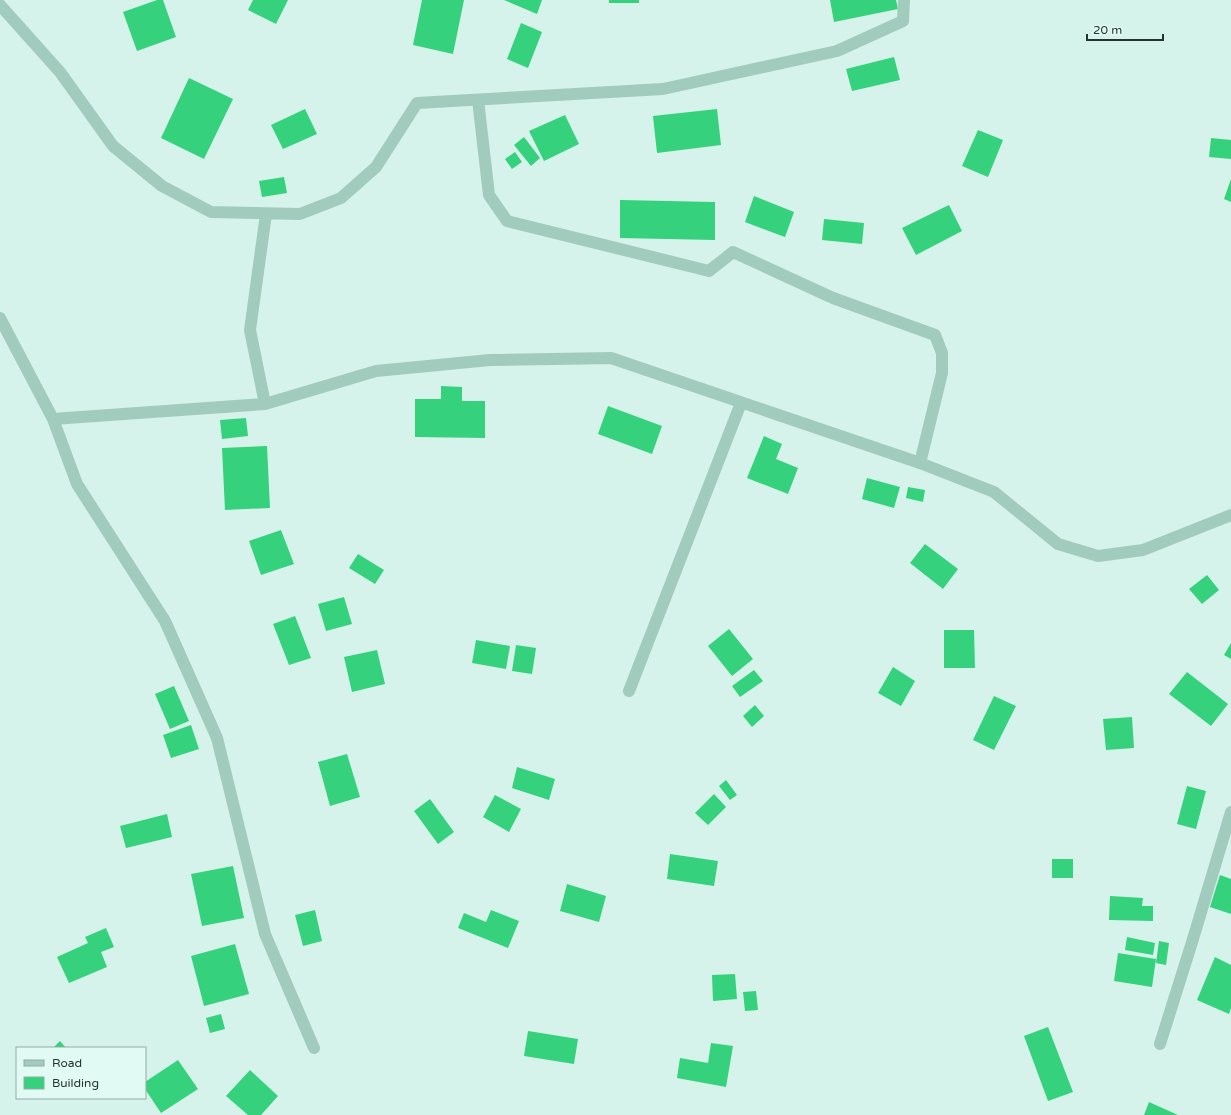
<svg xmlns="http://www.w3.org/2000/svg" width="1231" height="1115" viewBox="0 0 1231 1115" font-family="'Varela Round',sans-serif">
	<style>
		.building { fill: #35d17c }
		.lines { fill: none; stroke-linecap: round; stroke-linejoin: round }
		.lane { stroke: #a1cbbd; stroke-width: 12 }
		.street { stroke: #a1cbbd; stroke-width: 12 }
	</style>
	<rect width="100%" height="100%" fill="#d5f3eb"/>
	<path class="building" d="M 157,0 L 163,0 L 176,37 L 137,51 L 123,12 Z
		M 253,0 L 288,0 L 276,24 L 248,10 Z
		M 422,0 L 464,0 L 453,54 L 413,45 Z
		M 504,0 L 542,0 L 537,14 Z
		M 609,0 L 639,0 L 639,3 L 609,3 Z
		M 830,0 L 896,0 L 898,9 L 834,22 Z
		M 521,23 L 542,32 L 528,68 L 507,59 Z
		M 894,57 L 900,80 L 852,91 L 846,69 Z
		M 189,78 L 233,99 L 204,159 L 161,138 Z
		M 305,109 L 317,134 L 283,149 L 271,125 Z
		M 717,109 L 721,145 L 657,153 L 653,116 Z
		M 565,115 L 579,144 L 544,161 L 529,131 Z
		M 978,130 L 1003,140 L 988,177 L 962,166 Z
		M 524,137 L 540,158 L 531,166 L 514,145 Z
		M 1211,138 L 1231,140 L 1231,159 L 1209,157 Z
		M 515,152 L 522,162 L 512,169 L 505,159 Z
		M 284,177 L 287,193 L 262,197 L 259,181 Z
		M 1231,179 L 1231,202 L 1224,199 Z
		M 754,196 L 794,212 L 785,237 L 745,222 Z
		M 620,200 L 715,202 L 715,240 L 620,238 Z
		M 949,205 L 962,231 L 916,255 L 902,228 Z
		M 824,219 L 864,223 L 862,244 L 822,240 Z
		M 441,386 L 462,387 L 462,401 L 485,401 L 485,438 L 415,437 L 415,399 L 441,399 Z
		M 608,406 L 662,426 L 652,454 L 598,434 Z
		M 246,418 L 248,436 L 222,439 L 220,420 Z
		M 764,436 L 782,444 L 776,459 L 798,468 L 788,494 L 747,478 Z
		M 267,446 L 270,508 L 225,510 L 222,448 Z
		M 867,478 L 900,487 L 894,508 L 862,499 Z
		M 908,487 L 925,490 L 923,502 L 906,498 Z
		M 281,530 L 294,564 L 261,575 L 249,541 Z
		M 925,544 L 958,569 L 943,589 L 910,563 Z
		M 358,554 L 384,570 L 375,584 L 349,568 Z
		M 1207,575 L 1219,590 L 1202,604 L 1189,589 Z
		M 344,597 L 352,624 L 326,631 L 318,604 Z
		M 295,616 L 311,658 L 289,665 L 273,624 Z
		M 729,629 L 753,659 L 732,676 L 708,646 Z
		M 944,630 L 974,630 L 975,668 L 944,668 Z
		M 476,640 L 510,646 L 506,669 L 472,663 Z
		M 1231,643 L 1231,659 L 1224,655 Z
		M 516,645 L 536,648 L 532,674 L 512,671 Z
		M 377,650 L 385,684 L 352,692 L 344,657 Z
		M 893,667 L 915,681 L 901,706 L 878,693 Z
		M 754,670 L 763,681 L 740,697 L 732,686 Z
		M 1187,672 L 1228,704 L 1211,726 L 1169,694 Z
		M 174,686 L 189,721 L 170,729 L 155,694 Z
		M 994,696 L 1016,706 L 994,750 L 973,740 Z
		M 755,705 L 764,716 L 752,727 L 743,716 Z
		M 1132,717 L 1134,748 L 1106,750 L 1103,719 Z
		M 191,725 L 199,749 L 171,758 L 163,735 Z
		M 347,754 L 360,797 L 330,806 L 318,762 Z
		M 517,767 L 555,779 L 549,800 L 512,788 Z
		M 726,780 L 737,795 L 730,800 L 719,786 Z
		M 1187,786 L 1206,791 L 1196,829 L 1177,824 Z
		M 714,794 L 726,807 L 708,825 L 695,813 Z
		M 495,795 L 521,809 L 509,832 L 483,817 Z
		M 430,799 L 454,832 L 438,844 L 414,811 Z
		M 167,814 L 172,837 L 126,848 L 120,826 Z
		M 670,854 L 718,861 L 714,886 L 667,879 Z
		M 1052,859 L 1073,859 L 1073,878 L 1052,878 Z
		M 233,866 L 244,918 L 202,926 L 191,874 Z
		M 1220,875 L 1231,879 L 1231,914 L 1210,907 Z
		M 567,884 L 606,896 L 599,922 L 560,911 Z
		M 1110,896 L 1143,898 L 1142,906 L 1153,906 L 1153,921 L 1109,920 Z
		M 315,910 L 322,941 L 303,946 L 295,915 Z
		M 491,910 L 519,921 L 508,948 L 458,928 L 464,913 L 486,922 Z
		M 106,928 L 114,947 L 101,952 L 107,967 L 69,983 L 57,957 L 88,943 L 85,937 Z
		M 1127,937 L 1155,943 L 1153,955 L 1125,950 Z
		M 1159,941 L 1169,943 L 1166,965 L 1156,963 Z
		M 235,944 L 249,994 L 204,1006 L 191,956 Z
		M 1118,953 L 1156,959 L 1152,987 L 1114,981 Z
		M 1215,957 L 1231,965 L 1231,1008 L 1229,1014 L 1197,1000 Z
		M 735,974 L 737,999 L 713,1001 L 712,975 Z
		M 756,991 L 758,1010 L 745,1011 L 743,992 Z
		M 221,1014 L 225,1029 L 210,1033 L 206,1018 Z
		M 1048,1027 L 1073,1092 L 1048,1101 L 1024,1036 Z
		M 528,1031 L 578,1039 L 574,1064 L 524,1056 Z
		M 60,1041 L 66,1048 L 53,1048 Z
		M 711,1043 L 733,1046 L 726,1087 L 677,1078 L 680,1058 L 708,1063 Z
		M 178,1060 L 198,1089 L 161,1113 L 145,1089 L 145,1082 Z
		M 250,1070 L 278,1096 L 261,1115 L 248,1115 L 226,1096 Z
		M 1149,1102 L 1178,1115 L 1144,1115 Z"/>
	<g class="lines">
		<path class="lane" d="M 478,100 L 489,195 L 507,221 L 709,271 L 733,252 L 833,298 L 935,335 L 942,353 L 942,373 L 920,463"/>
		<path class="street" d="M 0,5 L 60,72 L 113,146 L 162,186 L 211,212 L 300,214 L 341,198 L 376,167 L 417,103 L 663,89 L 837,51 L 903,21 L 904,0
			M 0,318 L 53,419 L 265,404 L 376,371 L 490,360 L 611,358 L 920,463 L 994,492 L 1058,544 L 1098,556 L 1143,550 L 1231,515
			M 265,404 L 250,330 L 266,214
			M 53,419 L 77,484 L 165,621 L 217,738 L 265,934 L 314,1048
			M 629,691 L 741,403
			M 1160,1044 L 1193,939 L 1231,812"/>
	</g>
	<rect x="16" y="1047" width="130" height="52" fill="#e2faf4" stroke="#96aba4"/>
	<rect x="24" y="1060" width="20" height="6" fill="#a1cbbd" stroke="#96aba4"/>
	<text x="52" y="1067" font-size="12" fill="#24352d">Road</text>
	<rect x="24" y="1077" width="20" height="12" fill="#35d17c" stroke="#96aba4"/>
	<text x="52" y="1087" font-size="12" fill="#24352d">Building</text>
	<path d="M1087 34v6h76v-6" fill="none" stroke="#24352d" stroke-width="2"/>
	<text x="1093" y="34" font-size="12" fill="#24352d" stroke="#e2faf4" stroke-width="3" paint-order="stroke">20 m</text>
</svg>
